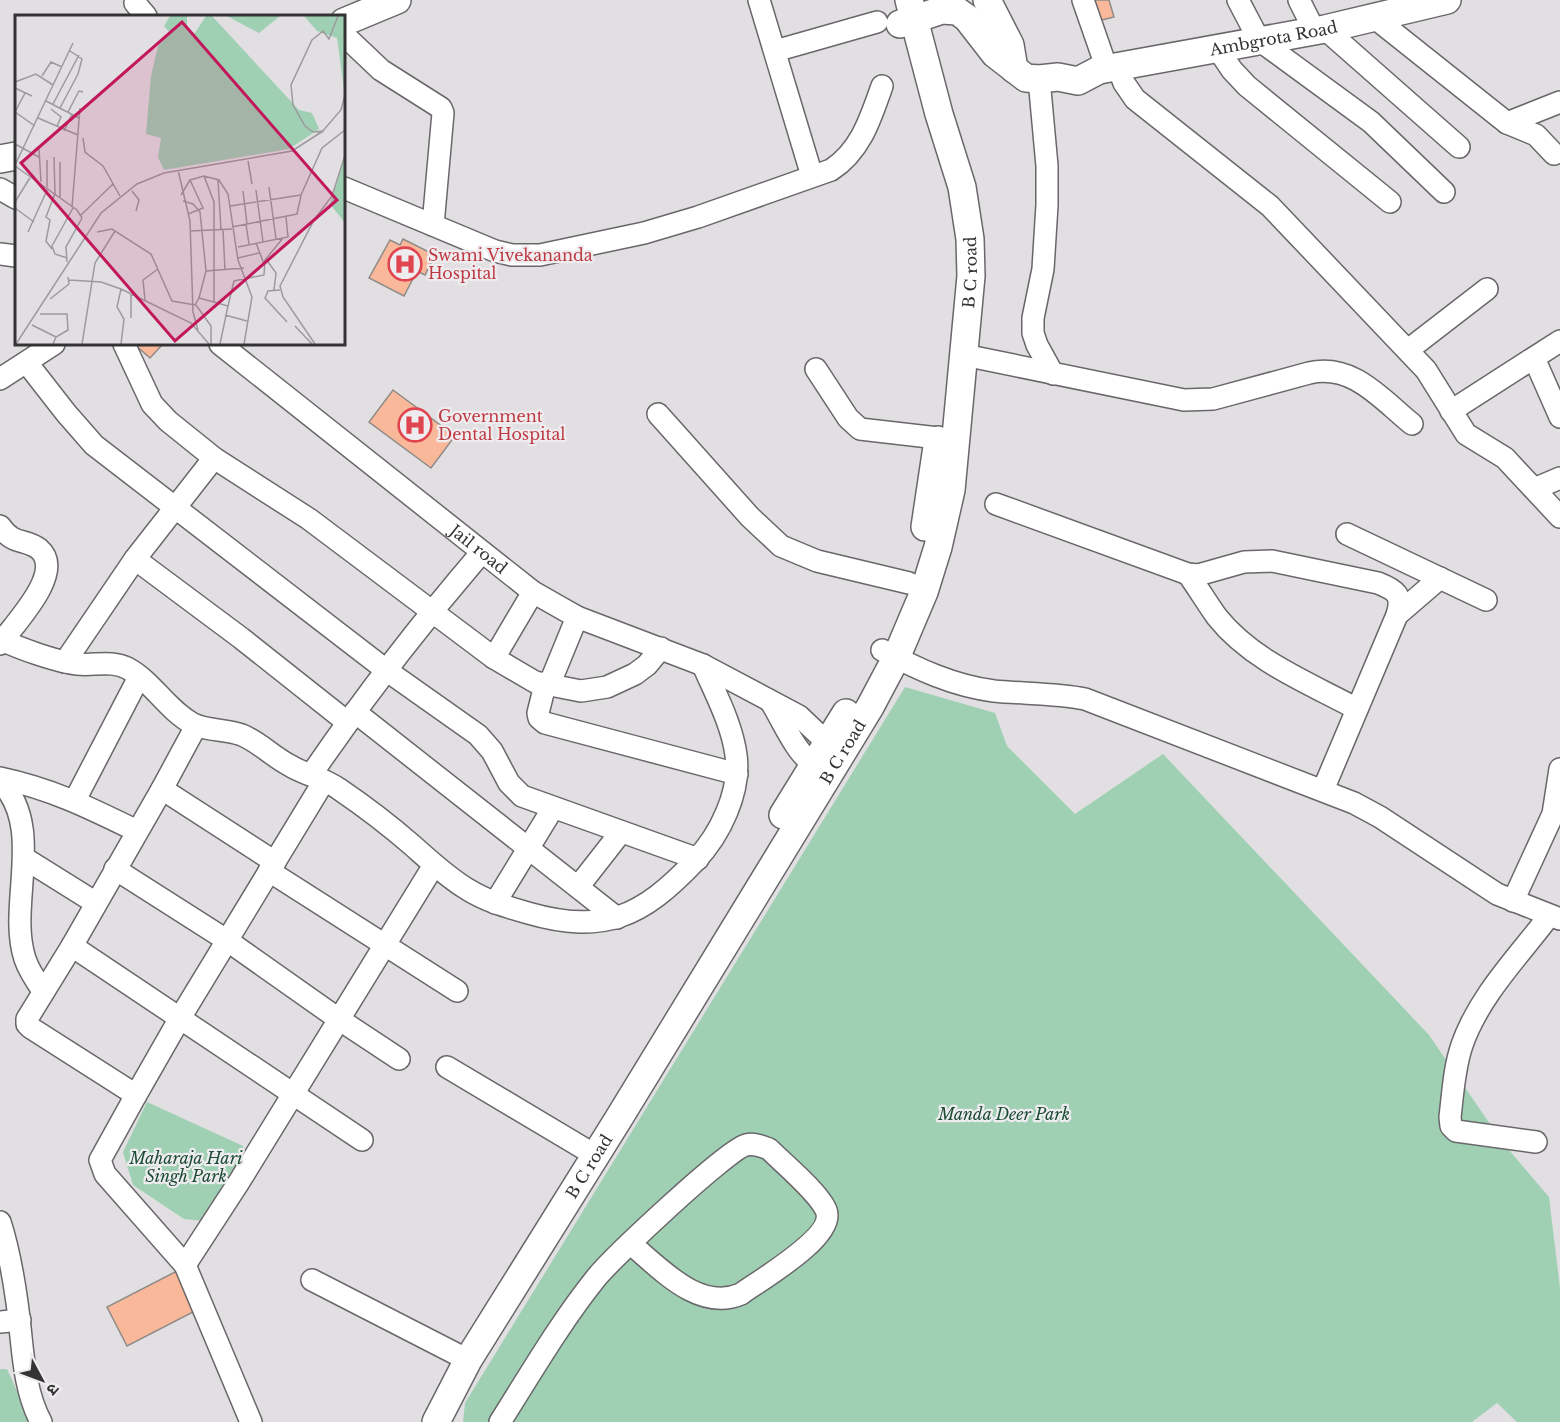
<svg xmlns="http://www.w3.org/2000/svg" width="1560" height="1422" viewBox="0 0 1560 1422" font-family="'Libre Baskerville','Noto Sans Devanagari',serif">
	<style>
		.green { fill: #9fd0b4 }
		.building { fill: #f8b899; stroke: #8f8b89; stroke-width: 1.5 }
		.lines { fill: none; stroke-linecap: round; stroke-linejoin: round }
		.minor-casing { stroke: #696769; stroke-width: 24 }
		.major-casing { stroke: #696769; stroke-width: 30 }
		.minor { stroke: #fff; stroke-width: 21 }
		.major { stroke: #fff; stroke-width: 27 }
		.labels { text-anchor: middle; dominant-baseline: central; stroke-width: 4.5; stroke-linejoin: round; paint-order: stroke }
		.street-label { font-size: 16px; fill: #343334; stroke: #efecef }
		.health-label { font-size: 16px; fill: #be3a42; stroke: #efecef; text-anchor: start }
		.park-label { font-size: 16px; font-style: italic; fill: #1a4c34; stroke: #efecef }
		.inset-road { fill: none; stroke: #9c9a9c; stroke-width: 1.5 }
		.view { fill: #c2185b; fill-opacity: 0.15; stroke: #c2185b; stroke-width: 3 }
		.inset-edge { fill: none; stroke: #343334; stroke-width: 3 }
	</style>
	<rect width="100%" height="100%" fill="#e1dfe2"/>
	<path class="green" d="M 905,687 L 995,713 L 1007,746 L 1075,814 L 1163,754 L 1429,1035 L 1503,1143 L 1549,1197 L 1560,1288 L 1560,1422 L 1517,1422 L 1497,1403 L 1472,1422 L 463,1422 L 465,1403 Z
		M 147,1102 L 243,1146 L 245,1155 L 204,1221 L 184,1219 L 133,1185 L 123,1152 Z
		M 0,1369 L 7,1369 L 31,1422 L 0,1422 Z"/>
	<path class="building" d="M 1086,0 L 1109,0 L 1114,17 L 1094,22 Z
		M 403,239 L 435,255 L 425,275 L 417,271 L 404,296 L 369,278 L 390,240 L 400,245 Z
		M 134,344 L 163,344 L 150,358 Z
		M 393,390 L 455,436 L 431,468 L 369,422 Z
		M 177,1271 L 197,1310 L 127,1346 L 107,1307 Z"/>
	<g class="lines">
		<g class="minor-casing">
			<g id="minor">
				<path d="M 759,0 L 812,176"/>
				<path d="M 1083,0 L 1107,69"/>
				<path d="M 1238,0 L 1259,40 L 1371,122 L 1444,192"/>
				<path d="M 1299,0 L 1314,30"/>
				<path d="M 135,3 L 146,16"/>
				<path d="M 1375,18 L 1507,123 L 1536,135 L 1554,154"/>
				<path d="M 1325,29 L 1459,147"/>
				<path d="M 344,35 L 381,70 L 441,108 L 443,113 L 433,225"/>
				<path d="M 1217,48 L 1232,70 L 1247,86 L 1390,202"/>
				<path d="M 775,51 L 877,22"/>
				<path d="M 1118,67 L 1124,83 L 1135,99 L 1270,206 L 1426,370 L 1466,434 L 1505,458 L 1560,517"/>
				<path d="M 1039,79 L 1047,166 L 1047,205 L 1043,269 L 1033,318 L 1033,333 L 1037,345 L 1053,374"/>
				<path d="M 1507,123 L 1560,102"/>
				<path d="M 344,188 L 495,251 L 512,255 L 540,255 L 644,233 L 698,217 L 831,170 C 861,151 871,117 882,86"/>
				<path d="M 0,189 L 16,198"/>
				<path d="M 0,254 L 16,256"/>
				<path id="s1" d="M 220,344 L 533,592 L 577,617 L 703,665 L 799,716 L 837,752"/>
				<path d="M 1408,350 L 1487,289"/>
				<path d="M 964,355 L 1184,400 L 1213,399 L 1309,373 C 1353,363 1381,399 1412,424"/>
				<path d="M 1534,358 L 1560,417"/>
				<path d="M 27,363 L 66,413 L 94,445 L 386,670 L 478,735 L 492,751 L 509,783 L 522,796 L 698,859"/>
				<path d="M 816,369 L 848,418 L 860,429 L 938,438"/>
				<path d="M 0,379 L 54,344"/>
				<path d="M 1451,411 L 1560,341"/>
				<path d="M 658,414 L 750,517 L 781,546 L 817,561 L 909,583"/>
				<path d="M 214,458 L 309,519 L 494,658 L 535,682 L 581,691 L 607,687 L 635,674 L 647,665 L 661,648"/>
				<path d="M 1534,489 L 1560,478"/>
				<path d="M 996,504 L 1188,574 L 1198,575 L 1244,562 L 1272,561 L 1378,583 C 1396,590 1403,595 1397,615 L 1323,790"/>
				<path d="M 0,526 C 14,546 24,538 39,549 C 66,572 14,624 0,644"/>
				<path d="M 1347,534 L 1486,600"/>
				<path d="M 135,559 L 241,638 L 347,722"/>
				<path d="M 1188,574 C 1198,588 1207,603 1217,617 C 1252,661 1309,683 1357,709"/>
				<path d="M 1397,615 L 1440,578"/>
				<path d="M 577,617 L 552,678 L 545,685 L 538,713 L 539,718 L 545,723 L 737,774"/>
				<path d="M 0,639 C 18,648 57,662 77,664 C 94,666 111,660 127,668 C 152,681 167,710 193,724 C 207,731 226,729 242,735 C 259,742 272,756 289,765 C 305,775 324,778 339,789 C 364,806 389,825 412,845 C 429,860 447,877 467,889 C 486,901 507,907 528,913 C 604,935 642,917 695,861 C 720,835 741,792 736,755 C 732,724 715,693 703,665"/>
				<path d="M 882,650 C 917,669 954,686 994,691 C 1025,694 1055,693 1085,699 L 1354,803 L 1380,817 L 1497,894 L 1560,919"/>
				<path d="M 494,658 L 533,592"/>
				<path d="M 65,662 L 135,559 L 214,458 L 168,421 L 152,404 L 124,344"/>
				<path d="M 771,702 C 789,732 794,753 825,774"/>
				<path d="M 355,712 L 617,918"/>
				<path d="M 311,775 C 364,697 421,623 482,552"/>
				<path d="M 0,778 C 52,789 90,808 137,831"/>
				<path d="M 0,781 C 46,828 7,905 25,959 C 29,971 36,981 43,991"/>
				<path d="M 162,789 L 275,862"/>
				<path d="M 75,800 L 139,677"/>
				<path d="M 24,858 L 96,903"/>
				<path d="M 115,869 L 228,941 L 340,1020 L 399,1059"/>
				<path d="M 269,871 L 457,991"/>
				<path d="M 578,887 L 621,832"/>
				<path d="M 1513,901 L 1553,814 L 1560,769"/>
				<path d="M 495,903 L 553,808"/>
				<path d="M 72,946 L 362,1140"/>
				<path d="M 447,1067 L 583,1148"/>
				<path d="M 136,1095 L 31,1028 L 27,1024 L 27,1019 L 72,946 L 162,789 L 196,726"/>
				<path d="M 1536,1142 L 1456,1131 L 1451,1126 L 1450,1117 C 1453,1093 1454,1068 1462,1045 C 1479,996 1518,957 1549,916"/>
				<path d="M 0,1222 C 10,1253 15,1285 19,1318 C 23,1352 24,1390 41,1422"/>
				<path d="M 185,1265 L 239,1182 L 434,865"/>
				<path d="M 312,1280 L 468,1360"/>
				<path d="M 0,1322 L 20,1320"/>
				<path d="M 251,1422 L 185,1265 L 105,1174 L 100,1160 L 136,1095 L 180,1018 L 324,781"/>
				<path d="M 500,1422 C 531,1373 560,1323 596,1278 C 613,1257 728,1149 746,1145 C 754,1143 761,1146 769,1149 C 784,1164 818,1192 826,1210 C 837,1236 760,1280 741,1294 C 699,1312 661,1269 631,1244"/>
			</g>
		</g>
		<g class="major-casing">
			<g id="major">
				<path d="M 987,0 L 1010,45 L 1014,69"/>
				<path d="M 344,22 L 397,0"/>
				<path id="s2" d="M 900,24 L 942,10 L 957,11 L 967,18 L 995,54 L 1026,78 L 1039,79 L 1058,77 L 1078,81 L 1099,70 L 1325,29 L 1447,0"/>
				<path d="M 0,159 L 16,156"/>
				<path d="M 925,527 L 938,440"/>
				<path d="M 783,815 L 846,713"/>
				<path id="s3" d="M 436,1422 L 468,1360 L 619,1118 L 870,707 L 896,658 L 924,592 L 938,547 L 951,490 L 971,276 L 970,239 L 962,187 L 939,114 L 909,0"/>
			</g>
		</g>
		<use href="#minor" class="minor"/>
		<use href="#major" class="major"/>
	</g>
	<defs>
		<g id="hospital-ring" transform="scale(1.725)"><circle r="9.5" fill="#efecef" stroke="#e0444e" stroke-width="1.5"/><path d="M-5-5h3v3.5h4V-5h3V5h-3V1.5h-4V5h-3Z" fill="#e0444e"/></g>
	</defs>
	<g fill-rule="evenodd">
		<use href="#hospital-ring" x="405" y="264"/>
		<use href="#hospital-ring" x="415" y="425"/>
	</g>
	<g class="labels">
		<g class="street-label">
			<text stroke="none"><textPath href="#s2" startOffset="410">Ambgrota Road</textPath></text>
			<text stroke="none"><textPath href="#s3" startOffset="1288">B C road</textPath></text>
			<text stroke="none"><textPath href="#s1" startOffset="330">Jail road</textPath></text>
			<text stroke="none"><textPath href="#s3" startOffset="784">B C road</textPath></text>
			<text stroke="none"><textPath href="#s3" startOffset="298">B C road</textPath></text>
		</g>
		<g class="health-label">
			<text x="428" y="255">Swami Vivekananda<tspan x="428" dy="18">Hospital</tspan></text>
			<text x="438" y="416">Government<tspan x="438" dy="18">Dental Hospital</tspan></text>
		</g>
		<g class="park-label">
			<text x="1004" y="1114">Manda Deer Park</text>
			<text x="186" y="1158">Maharaja Hari<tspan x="186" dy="18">Singh Park</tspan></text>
		</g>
	</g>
	<g transform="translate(15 15)">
		<rect width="330" height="330" fill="#e1dfe2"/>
		<path d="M 155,1 L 172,1 L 172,16 L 180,18 L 191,1 L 197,1 L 284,95 L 297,98 L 304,114 L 274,134 L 149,155 L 143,142 L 146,123 L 131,119 L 136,61 L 143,31 L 155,18 L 149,11 ZM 212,1 L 265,1 L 244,18 ZM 289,1 L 330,1 L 330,81 L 322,23 L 302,16 ZM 330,141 L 330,208 L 315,189 Z" fill="#9fd0b4"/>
		<path class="inset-road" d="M 27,61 L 36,47 L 47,52M 0,67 L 21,59 L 38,70M 0,73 L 17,81M 10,78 L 0,97 L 20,111M 31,86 L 64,103M 38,89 L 64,40M 45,93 L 63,59 L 67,44 L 55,36M 36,94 L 46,102 L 42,111M 53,97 L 64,76 L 68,77M 23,103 L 63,120M 49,116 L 57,99M 309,116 L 298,117 L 290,111 L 278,90 L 276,70 L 297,25 L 308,16 L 314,24 L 323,1M 306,118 L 326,95 L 330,80M 68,123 L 70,137 L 88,151 L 105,181M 0,129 L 24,142M 24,134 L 26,167M 233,146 L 237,169M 0,150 L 58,28M 0,151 L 62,195 L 67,203M 163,155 L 175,206 L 178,297 L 183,315M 189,161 L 199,187 L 199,287M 203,165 L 206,215M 32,172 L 32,145M 254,172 L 261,224M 241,175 L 248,227M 117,176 L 124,185 L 121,196M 228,176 L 232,209M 166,180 L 175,165 L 189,161 L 204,165 L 213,179 L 223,245 L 237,282 L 229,329M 45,182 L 45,147M 168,186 L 178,189 L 185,197 L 191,256M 0,187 L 16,161M 215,191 L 286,180M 57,192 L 65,93M 0,193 L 19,207M 173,199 L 188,193 L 175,165M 66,200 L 98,169M 231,209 L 234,229M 217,212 L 282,199 L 286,180 L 307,133 L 330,115M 208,215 L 210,255M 175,216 L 217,214M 13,217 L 33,173M 82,217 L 97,214 L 136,239 L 157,286 L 180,290 L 184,283M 241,228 L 249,249M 223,232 L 273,222 L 271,202M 37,234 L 31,226 L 35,205 L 31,202 L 40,178 L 39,142M 52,243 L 40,239 L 37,231 L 58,193M 223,243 L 244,238M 251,244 L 261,258 L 259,275M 52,247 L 51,232 L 67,203M 54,265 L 86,267 L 106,274 L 176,308 L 194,329M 265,275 L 253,276 L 250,283 L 272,307M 35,284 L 54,269 L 53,262M 130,285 L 128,265 L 143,254M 181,290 L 196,311 L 196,329M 213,291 L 219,266 L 249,260 L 250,245 L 268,223M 25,299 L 52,299 L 53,315 L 41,322 L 38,329M 210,300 L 232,306M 116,303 L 116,278M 17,310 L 41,322M 280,311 L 297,329M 1,329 L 86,198 L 122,169 L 149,158 L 277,136 L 308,116M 67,329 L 80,248 L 100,216M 106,329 L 109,304 L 102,292 L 106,274M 205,329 L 213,291 L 184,283 L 191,256 L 229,253M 300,329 L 268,282 L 265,271 L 299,205 L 317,181 L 330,140"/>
		<path class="view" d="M 167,7 L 322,185 L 160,326 L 6,148 Z"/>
		<rect width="330" height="330" class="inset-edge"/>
	</g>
	<g transform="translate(42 1380) rotate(131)" stroke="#efecef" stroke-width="4.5" paint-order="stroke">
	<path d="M0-4.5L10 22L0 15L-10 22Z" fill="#343334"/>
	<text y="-9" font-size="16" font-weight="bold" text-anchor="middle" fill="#343334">उ</text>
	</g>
</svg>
